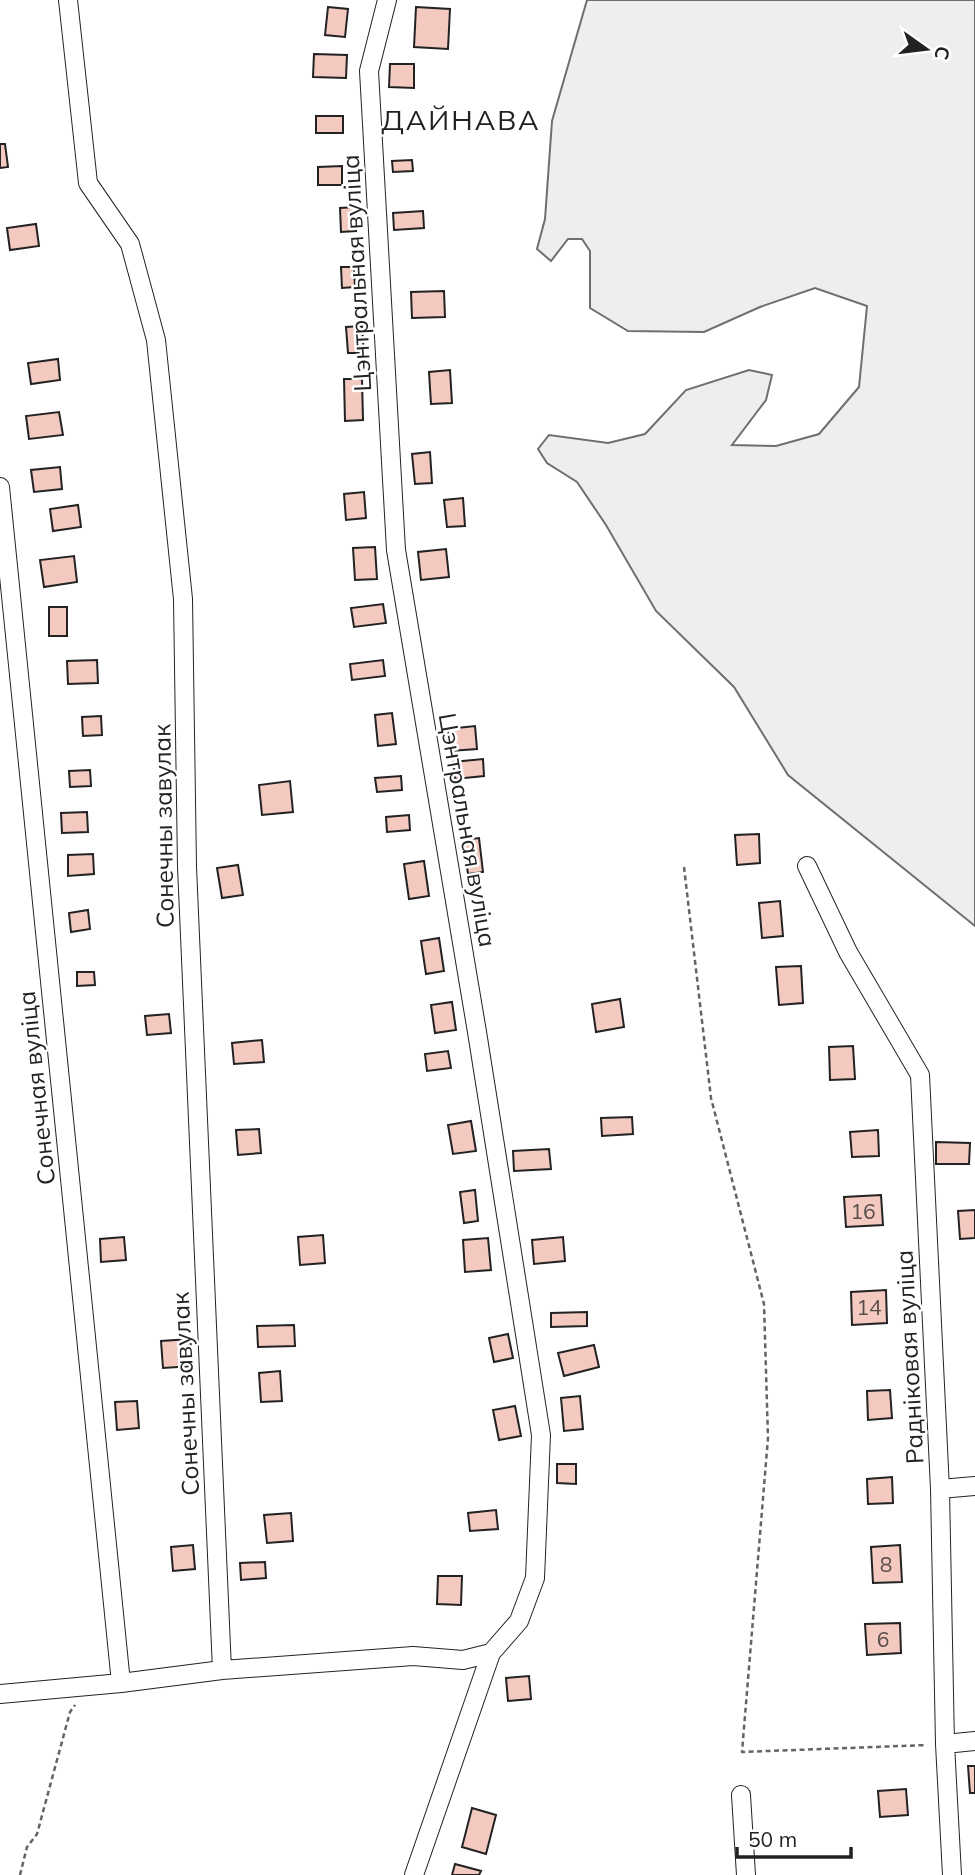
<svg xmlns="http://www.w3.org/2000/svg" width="975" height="1875" viewBox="0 0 975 1875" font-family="Mulish,sans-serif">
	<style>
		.green { fill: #eee; stroke: #6f6f6f; stroke-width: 2 }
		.building { fill: #f3c9c0; stroke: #222; stroke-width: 2 }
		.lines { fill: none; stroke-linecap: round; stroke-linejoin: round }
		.minor-casing { stroke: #222; stroke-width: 20 }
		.path { stroke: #646464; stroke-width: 2.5; stroke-dasharray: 5 3.5; stroke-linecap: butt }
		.minor { stroke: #fff; stroke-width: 18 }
		.labels { text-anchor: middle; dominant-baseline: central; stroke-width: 5; stroke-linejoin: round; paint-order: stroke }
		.number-label { font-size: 21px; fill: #564c4a }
		.street-label { font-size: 24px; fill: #222; stroke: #fff }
		.quarter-label { font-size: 28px; letter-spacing: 2px; fill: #222; stroke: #fff }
	</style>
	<rect width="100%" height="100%" fill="#fff"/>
	<path class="green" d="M 587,0 L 975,0 L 975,926 L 788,775 L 734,687 L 656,611 L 606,525 L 577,482 L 547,463 L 538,449 L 549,435 L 608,443 L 645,434 L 686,390 L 749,370 L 772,375 L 766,400 L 732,445 L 776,446 L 819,434 L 859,387 L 867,306 L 815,288 L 760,307 L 704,332 L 628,331 L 590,308 L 590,251 L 582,239 L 568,239 L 551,261 L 537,249 L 545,219 L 552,121 Z"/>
	<path class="building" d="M 328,7 L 348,9 L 345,37 L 325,35 Z
		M 416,7 L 450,9 L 448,49 L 414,47 Z
		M 314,54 L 347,55 L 346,78 L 313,77 Z
		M 390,64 L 414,64 L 414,88 L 389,87 Z
		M 316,116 L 343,116 L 343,133 L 316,133 Z
		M 0,144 L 5,144 L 8,167 L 0,168 Z
		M 412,160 L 413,171 L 393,172 L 392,161 Z
		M 342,166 L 342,185 L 318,185 L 318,167 Z
		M 355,207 L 356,231 L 341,232 L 340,208 Z
		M 423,211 L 424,228 L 394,230 L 393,213 Z
		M 36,224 L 39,246 L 10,250 L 7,228 Z
		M 341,267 L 354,267 L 355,287 L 342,288 Z
		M 444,291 L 445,317 L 412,318 L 411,292 Z
		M 362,326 L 364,353 L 348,353 L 346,327 Z
		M 58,359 L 60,380 L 31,384 L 28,363 Z
		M 450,370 L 452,403 L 431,404 L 429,372 Z
		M 344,379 L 362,379 L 363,420 L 345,421 Z
		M 59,412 L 63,435 L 29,439 L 26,416 Z
		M 430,452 L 432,483 L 415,484 L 412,454 Z
		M 60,467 L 62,489 L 34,492 L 31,470 Z
		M 364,492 L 366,518 L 346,520 L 344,494 Z
		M 463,498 L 465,526 L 447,527 L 444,500 Z
		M 78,505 L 81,527 L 53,531 L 50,509 Z
		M 375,547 L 377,579 L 355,580 L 353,548 Z
		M 446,549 L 449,577 L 421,580 L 418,552 Z
		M 74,556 L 77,582 L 44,587 L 40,560 Z
		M 383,604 L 386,623 L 354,627 L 351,608 Z
		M 49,607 L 67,607 L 67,636 L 49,636 Z
		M 97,660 L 98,683 L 68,684 L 67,661 Z
		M 383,660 L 385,676 L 352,680 L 350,664 Z
		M 392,713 L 396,744 L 378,746 L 375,715 Z
		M 101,716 L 102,735 L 83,736 L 82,717 Z
		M 475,726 L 477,749 L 450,751 L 448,729 Z
		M 483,759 L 484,776 L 455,779 L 453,762 Z
		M 90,770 L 91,786 L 70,787 L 69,771 Z
		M 401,776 L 402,790 L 377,792 L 375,778 Z
		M 290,781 L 293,812 L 262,815 L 259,785 Z
		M 87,812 L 88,832 L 62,833 L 61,813 Z
		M 409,815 L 410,830 L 387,832 L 386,817 Z
		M 759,834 L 760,863 L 737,865 L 735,835 Z
		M 479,838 L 483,872 L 468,874 L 463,840 Z
		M 93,854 L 94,874 L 68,876 L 68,855 Z
		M 424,861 L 429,896 L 409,899 L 404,864 Z
		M 238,865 L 243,895 L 222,898 L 217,868 Z
		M 780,901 L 783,936 L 762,938 L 759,903 Z
		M 88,910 L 90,929 L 71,932 L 69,913 Z
		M 439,938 L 444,971 L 426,974 L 421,941 Z
		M 801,966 L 803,1003 L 779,1005 L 776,967 Z
		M 77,972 L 94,972 L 95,985 L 77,986 Z
		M 620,999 L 624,1027 L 596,1032 L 592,1004 Z
		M 452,1002 L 456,1030 L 435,1033 L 431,1005 Z
		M 169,1014 L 171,1033 L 147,1035 L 145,1016 Z
		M 262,1040 L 264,1062 L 234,1064 L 232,1043 Z
		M 853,1046 L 855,1079 L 830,1080 L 829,1047 Z
		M 448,1051 L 451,1068 L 427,1071 L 425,1054 Z
		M 632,1117 L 633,1134 L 602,1136 L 601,1118 Z
		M 471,1121 L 476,1151 L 453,1154 L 448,1125 Z
		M 259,1129 L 261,1153 L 238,1155 L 236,1130 Z
		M 878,1130 L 879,1156 L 852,1157 L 850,1132 Z
		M 936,1142 L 970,1143 L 969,1164 L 936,1164 Z
		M 549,1149 L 551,1169 L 514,1171 L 513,1151 Z
		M 475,1190 L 478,1221 L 464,1223 L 460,1192 Z
		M 881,1195 L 883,1225 L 846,1227 L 844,1197 Z
		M 975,1210 L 975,1238 L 960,1239 L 958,1211 Z
		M 323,1235 L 325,1263 L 300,1265 L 298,1237 Z
		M 124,1237 L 126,1260 L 101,1262 L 100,1239 Z
		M 563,1237 L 565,1261 L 534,1264 L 532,1240 Z
		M 488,1238 L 491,1270 L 465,1272 L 463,1240 Z
		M 886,1290 L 887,1323 L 852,1325 L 851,1292 Z
		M 587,1312 L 587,1326 L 551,1327 L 551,1313 Z
		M 294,1325 L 295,1346 L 258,1347 L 257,1326 Z
		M 508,1334 L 513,1358 L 494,1362 L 489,1338 Z
		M 190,1339 L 193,1366 L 163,1368 L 161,1341 Z
		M 594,1345 L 599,1367 L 564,1376 L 558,1353 Z
		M 280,1371 L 282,1401 L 261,1402 L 259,1373 Z
		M 890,1390 L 892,1418 L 868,1420 L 867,1391 Z
		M 580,1396 L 583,1429 L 564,1431 L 561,1398 Z
		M 137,1401 L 139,1428 L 117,1430 L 115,1402 Z
		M 515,1406 L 521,1436 L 499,1440 L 493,1410 Z
		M 557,1464 L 576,1464 L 576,1484 L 557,1483 Z
		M 892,1477 L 893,1503 L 868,1504 L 867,1479 Z
		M 496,1510 L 498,1529 L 470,1531 L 468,1513 Z
		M 291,1513 L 293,1541 L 267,1543 L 264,1515 Z
		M 193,1545 L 195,1569 L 173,1571 L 171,1547 Z
		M 900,1545 L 902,1582 L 873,1583 L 871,1547 Z
		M 265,1562 L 266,1578 L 241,1580 L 240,1563 Z
		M 438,1576 L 462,1576 L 461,1605 L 437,1604 Z
		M 900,1623 L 901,1653 L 867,1655 L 865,1624 Z
		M 529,1676 L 531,1699 L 508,1701 L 506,1678 Z
		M 968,1766 L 975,1766 L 975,1793 L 970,1793 Z
		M 906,1789 L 908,1815 L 880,1817 L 878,1791 Z
		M 472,1808 L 496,1815 L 486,1854 L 462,1847 Z
		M 455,1864 L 481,1871 L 479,1875 L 452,1875 Z"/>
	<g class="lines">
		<g class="minor-casing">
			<path id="minor" d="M 68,0 L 88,183 L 130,244 L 156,340 L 183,599 L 187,867 L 222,1670
				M 387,0 L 369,71 L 396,550 L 477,1032 L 541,1435 L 535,1578 L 519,1621 L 491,1653 L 414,1875
				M 0,487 L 121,1683
				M 807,866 L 848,952 L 920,1075 L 940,1489 L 945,1744 L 952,1875
				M 940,1489 L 975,1486
				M 0,1694 L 121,1683 L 222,1670 L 413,1656 L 463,1660 L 491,1653
				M 945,1744 L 975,1741
				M 741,1795 L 746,1875"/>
		</g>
		<path class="path" d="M 684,867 L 711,1098 L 764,1304 L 768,1438 L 742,1752 L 927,1745
			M 20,1875 L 27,1847 L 37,1834 L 70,1712 L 75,1705"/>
		<use href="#minor" class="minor"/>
	</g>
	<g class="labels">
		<g class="number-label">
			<text x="863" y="1211">16</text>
			<text x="869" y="1307">14</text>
			<text x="886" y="1564">8</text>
			<text x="883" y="1639">6</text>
		</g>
		<g class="street-label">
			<text transform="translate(356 273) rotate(-93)">Цэнтральная вуліца</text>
			<text transform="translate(163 826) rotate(-91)">Сонечны завулак</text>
			<text transform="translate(468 830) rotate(80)">Цэнтральная вуліца</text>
			<text transform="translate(36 1088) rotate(-96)">Сонечная вуліца</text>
			<text transform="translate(909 1357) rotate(-93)">Радніковая вуліца</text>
			<text transform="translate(185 1394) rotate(-93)">Сонечны завулак</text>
		</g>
		<g class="quarter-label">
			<text x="461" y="119">ДАЙНАВА</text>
		</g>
	</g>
	<g transform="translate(926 49) rotate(104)" stroke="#ffffff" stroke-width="5" paint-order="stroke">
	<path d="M0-5L12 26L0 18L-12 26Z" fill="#222222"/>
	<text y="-10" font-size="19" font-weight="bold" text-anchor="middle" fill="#222222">С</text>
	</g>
	<path d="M737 1847v10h114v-10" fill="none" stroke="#222222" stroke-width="3.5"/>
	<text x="748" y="1847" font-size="21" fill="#222222" stroke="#ffffff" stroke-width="5" paint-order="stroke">50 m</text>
</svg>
